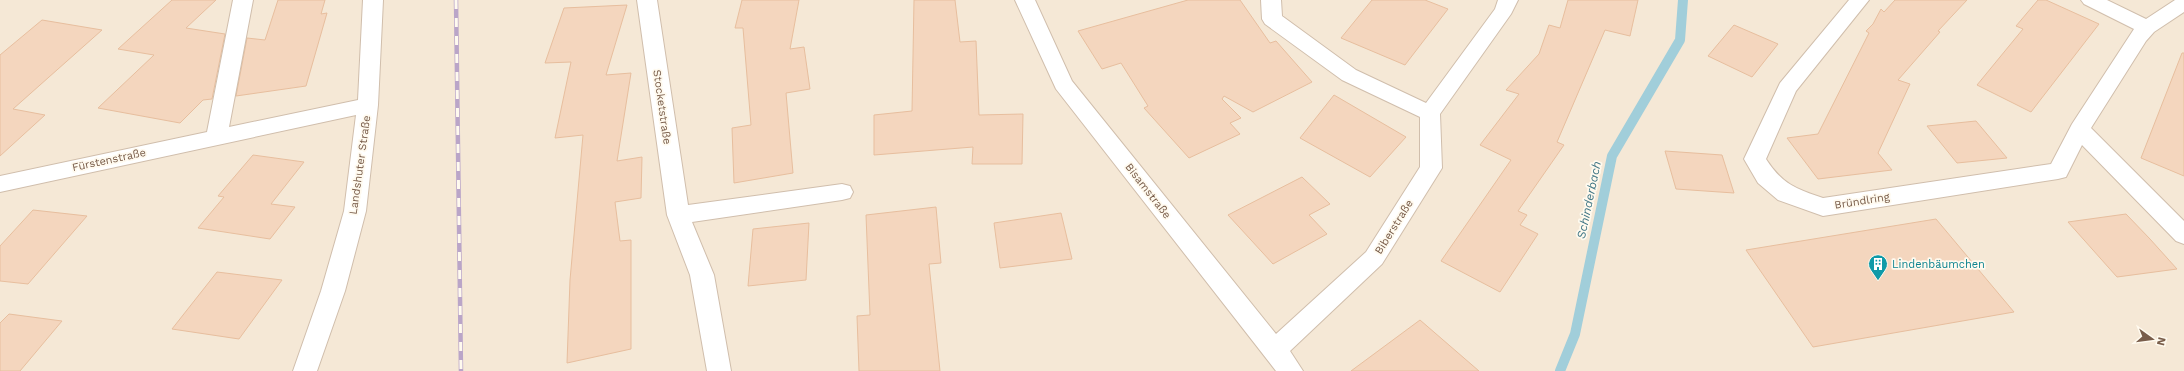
<svg xmlns="http://www.w3.org/2000/svg" width="2184" height="371" viewBox="0 0 2184 371" font-family="'Work Sans',sans-serif">
	<style>
		.residential { fill: #f5e8d6 }
		.lines { fill: none; stroke-linecap: round; stroke-linejoin: round }
		.stream { stroke: #a1ceda; stroke-width: 10 }
		.building { fill: #f4d6be; stroke: #e7be9e }
		.minor-casing { stroke: #d0beac; stroke-width: 2 }
		.minor { fill: #fff; fill-rule: evenodd }
		.rail-casing { stroke: #baa5c8; stroke-width: 4.5 }
		.rail { stroke: #fffaef; stroke-width: 3; stroke-dasharray: 9; stroke-linecap: butt }
		.labels { text-anchor: middle; dominant-baseline: central; stroke-width: 3.5; stroke-linejoin: round; paint-order: stroke }
		.street-label { font-size: 11px; fill: #795d4a; stroke: #fffaef }
		.culture-label { font-size: 11px; fill: #0d838f; stroke: #fffaef; text-anchor: start }
		.water-label { font-size: 12px; font-style: italic; fill: #407685; stroke: #fffaef }
	</style>
	<rect width="100%" height="100%" fill="#fdf6e8"/>
	<path class="residential" d="M 0,0 L 2184,0 L 2184,371 L 0,371 Z"/>
	<g class="lines">
		<path class="stream" d="M 1560,371 L 1575,334 L 1612,156 L 1680,40 L 1683,0"/>
	</g>
	<path class="building" d="M 172,0 L 216,0 L 186,28 L 225,34 L 212,99 L 203,100 L 180,123 L 98,108 L 154,55 L 118,49 Z
		M 278,0 L 325,0 L 321,14 L 327,13 L 306,86 L 236,96 L 247,38 L 265,40 Z
		M 742,0 L 799,0 L 790,49 L 804,47 L 810,89 L 786,93 L 793,173 L 734,183 L 732,128 L 751,125 L 743,28 L 735,28 Z
		M 914,0 L 955,0 L 960,42 L 976,41 L 979,115 L 1023,114 L 1022,164 L 972,164 L 973,147 L 874,155 L 874,115 L 912,111 Z
		M 1188,0 L 1240,0 L 1270,43 L 1276,41 L 1312,82 L 1253,112 L 1224,96 L 1222,99 L 1241,118 L 1230,123 L 1240,134 L 1189,158 L 1144,108 L 1148,106 L 1121,63 L 1102,69 L 1078,31 Z
		M 1372,0 L 1425,0 L 1448,9 L 1405,65 L 1341,38 Z
		M 1568,0 L 1638,0 L 1630,36 L 1605,30 L 1557,142 L 1564,145 L 1518,211 L 1527,215 L 1520,225 L 1538,234 L 1500,292 L 1441,261 L 1511,160 L 1480,145 L 1519,94 L 1506,90 L 1539,54 L 1549,25 L 1560,28 Z
		M 1895,0 L 1967,0 L 1938,31 L 1940,32 L 1898,80 L 1910,84 L 1878,153 L 1892,170 L 1818,179 L 1787,138 L 1818,134 L 1869,33 L 1866,31 L 1873,24 L 1881,9 L 1884,12 Z
		M 2038,0 L 2046,0 L 2099,24 L 2031,112 L 1977,85 L 2023,29 L 2016,26 Z
		M 627,5 L 606,75 L 631,73 L 617,161 L 642,157 L 641,198 L 615,202 L 620,241 L 631,240 L 631,349 L 567,363 L 570,280 L 583,135 L 555,138 L 571,62 L 545,63 L 564,8 Z
		M 42,20 L 102,30 L 13,109 L 45,115 L 0,156 L 0,55 Z
		M 1734,25 L 1778,44 L 1752,77 L 1708,56 Z
		M 2182,53 L 2184,53 L 2184,176 L 2141,158 Z
		M 1334,95 L 1406,137 L 1370,177 L 1300,138 Z
		M 1976,121 L 2007,158 L 1957,163 L 1927,126 Z
		M 1665,151 L 1722,155 L 1734,193 L 1676,189 Z
		M 253,155 L 304,162 L 271,204 L 295,207 L 270,239 L 198,228 L 224,197 L 218,196 Z
		M 1302,177 L 1330,204 L 1309,215 L 1327,234 L 1273,264 L 1228,215 Z
		M 936,207 L 941,263 L 929,264 L 940,371 L 859,371 L 857,316 L 870,315 L 866,215 Z
		M 33,210 L 87,216 L 28,284 L 0,281 L 0,246 Z
		M 1061,213 L 1072,259 L 1000,268 L 994,223 Z
		M 2126,214 L 2150,239 L 2177,269 L 2117,277 L 2068,222 Z
		M 1936,219 L 2014,312 L 1813,347 L 1746,250 Z
		M 809,223 L 806,280 L 748,286 L 753,229 Z
		M 217,272 L 282,280 L 239,339 L 172,329 Z
		M 9,314 L 62,321 L 20,371 L 0,371 L 0,323 Z
		M 1420,320 L 1479,371 L 1351,371 Z"/>
	<g class="lines">
		<g class="minor-casing">
			<path id="minor" d="M 233,0 L 253,0 L 229,127 L 358,100 L 363,0 L 383,0 L 378,105 L 366,211 L 345,291 L 317,371 L 293,371 L 321,291 L 344,211 L 356,115 L 0,192 L 0,176 L 207,132 Z
				M 637,0 L 657,0 L 688,205 L 842,184 L 850,186 L 853,192 L 850,198 L 842,200 L 692,222 L 714,275 L 731,371 L 707,371 L 690,275 L 667,215 Z
				M 1015,0 L 1035,0 L 1072,81 L 1276,334 L 1366,252 L 1420,167 L 1420,117 L 1342,80 L 1265,24 L 1262,19 L 1261,0 L 1281,0 L 1282,16 L 1356,70 L 1426,103 L 1495,9 L 1498,0 L 1518,0 L 1511,14 L 1440,114 L 1442,168 L 1382,264 L 1290,351 L 1303,371 L 1276,371 L 1056,89 Z
				M 1849,0 L 1869,0 L 1796,91 L 1766,159 C 1782,184 1796,189 1823,198 L 2051,164 L 2072,124 L 2134,29 L 2084,4 L 2081,0 L 2107,0 L 2146,19 L 2175,0 L 2184,0 L 2184,12 L 2154,32 L 2146,41 L 2091,128 L 2184,221 L 2184,244 L 2176,241 L 2082,145 L 2066,177 L 2058,179 L 1823,216 L 1778,200 L 1758,183 L 1744,159 L 1780,83 Z"/>
		</g>
		<use href="#minor" class="minor"/>
		<g class="rail-casing">
			<path id="rail" d="M 456,0 L 461,371"/>
		</g>
		<use href="#rail" class="rail"/>
	</g>
	<defs>
		<g id="building-pin" transform="scale(1)"><path d="M0 17L-7.5 6A9.5 9.5 0 1 1 7.5 6Z" fill="#0f9aa8" stroke="#fffaef"/><path d="M-4-6H4V6H1V3H-1V6H-4ZM-2.5-4.3h1.7v1.8h-1.7ZM.8-4.3h1.7v1.8H.8ZM-2.5-1h1.7V.8h-1.7ZM.8-1h1.7V.8H.8Z" fill="#fff"/></g>
	</defs>
	<g fill-rule="evenodd">
		<use href="#building-pin" x="1878" y="264"/>
	</g>
	<g class="labels">
		<g class="street-label">
			<text transform="translate(662 107) rotate(82)">Stocketstraße</text>
			<text transform="translate(109 160) rotate(-12)">Fürstenstraße</text>
			<text transform="translate(360 165) rotate(-82)">Landshuter Straße</text>
			<text transform="translate(1148 191) rotate(52)">Bisamstraße</text>
			<text transform="translate(1862 201) rotate(-9)">Bründlring</text>
			<text transform="translate(1394 227) rotate(-58)">Biberstraße</text>
		</g>
		<g class="culture-label">
			<text x="1892" y="264">Lindenbäumchen</text>
		</g>
		<g class="water-label">
			<text transform="translate(1589 200) rotate(-78)">Schinderbach</text>
		</g>
	</g>
	<g transform="translate(2152 339) rotate(104)" stroke="#fffaef" stroke-width="3" paint-order="stroke">
	<path d="M0-3L7 15L0 10L-7 15Z" fill="#795d4a"/>
	<text y="-6" font-size="11" font-weight="bold" text-anchor="middle" fill="#795d4a">N</text>
	</g>
</svg>
